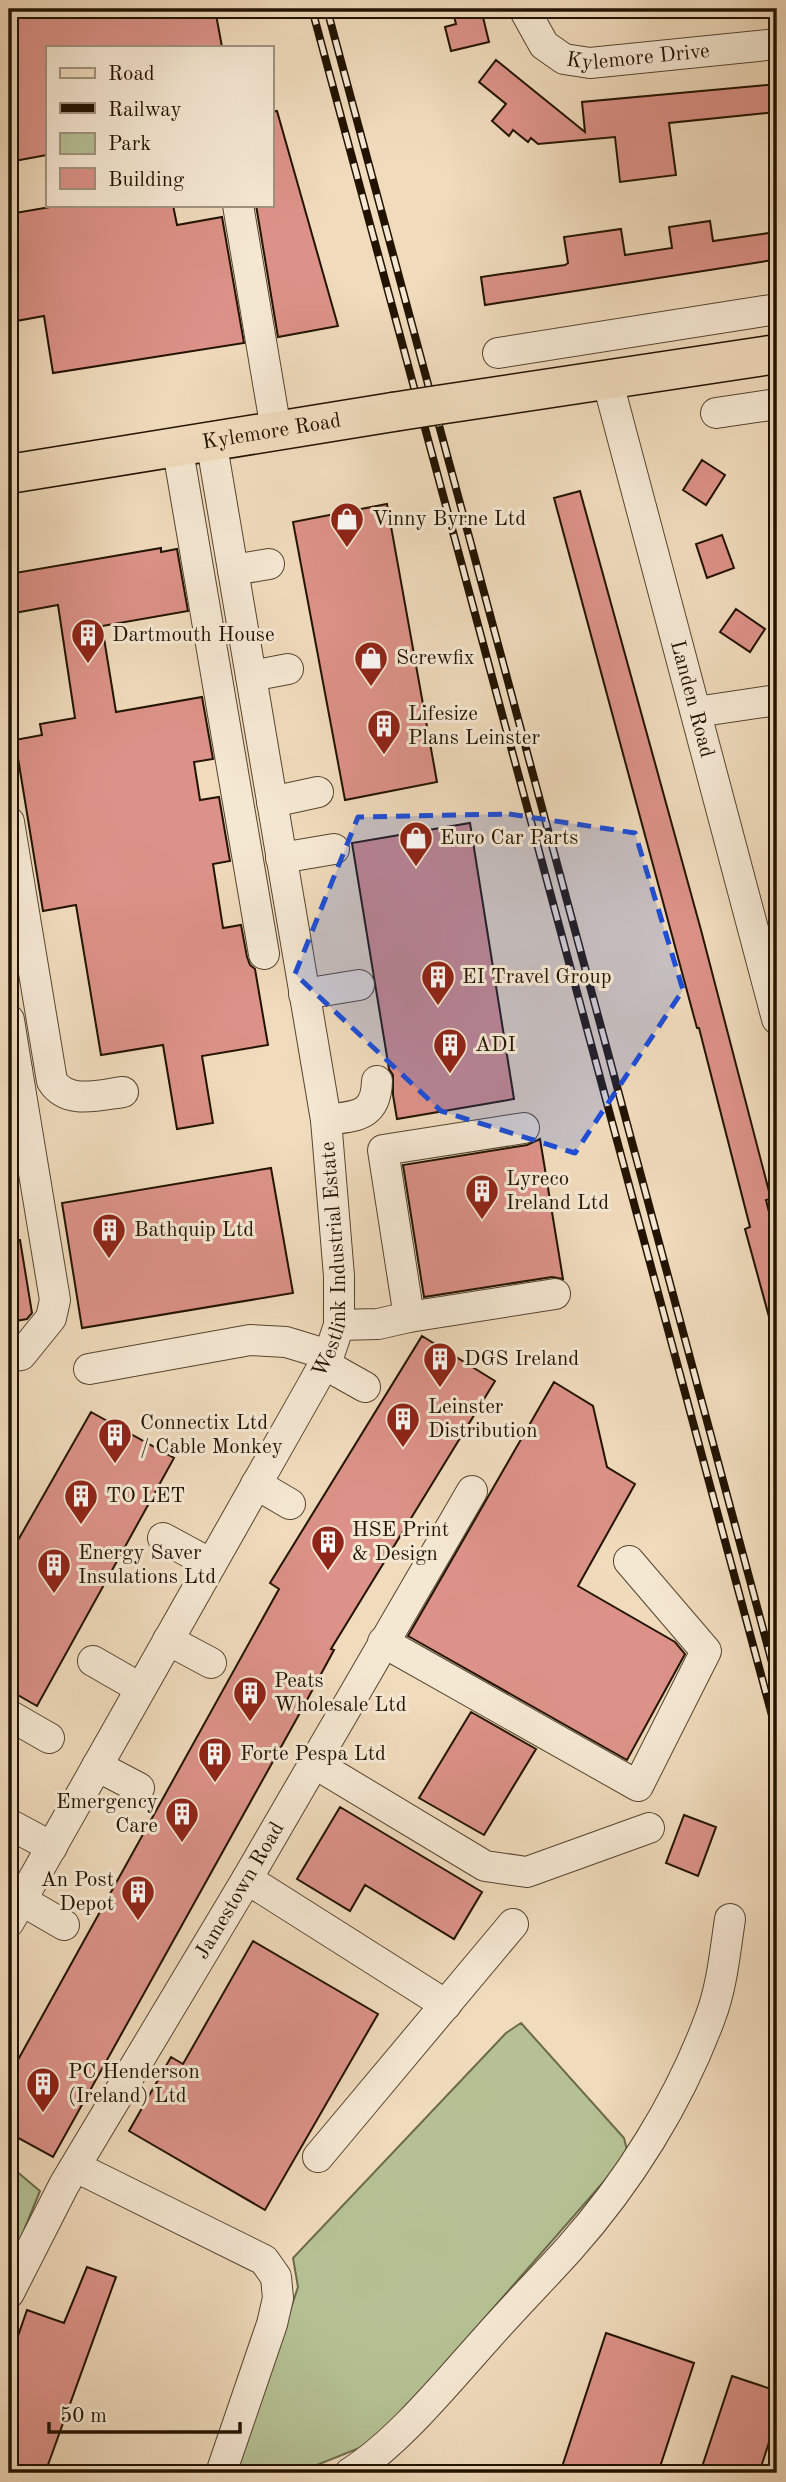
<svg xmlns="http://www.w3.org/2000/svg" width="786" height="2482" viewBox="0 0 786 2482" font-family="'Old Standard TT',serif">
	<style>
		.green { fill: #b5c194; stroke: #6c6a4a; stroke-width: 2 }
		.building { fill: #dc9288; stroke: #221300; stroke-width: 2 }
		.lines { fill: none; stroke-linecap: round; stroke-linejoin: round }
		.minor-casing { stroke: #56452f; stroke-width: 32 }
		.major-casing { stroke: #221300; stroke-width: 41 }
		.minor { stroke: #f5e8d3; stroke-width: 30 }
		.major { stroke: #f0dbbc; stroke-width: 38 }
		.rail-casing { stroke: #221300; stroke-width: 8 }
		.rail { stroke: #f5e8d3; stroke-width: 5; stroke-dasharray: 16; stroke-linecap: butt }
		.major-bridge-casing { stroke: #221300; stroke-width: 41; stroke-linecap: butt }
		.major-bridge { stroke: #f0dbbc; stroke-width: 38 }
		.marked { fill: #1d4ed8; fill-opacity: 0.2; stroke: #1d4ed8; stroke-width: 5; stroke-dasharray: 14 9; stroke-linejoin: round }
		.labels { text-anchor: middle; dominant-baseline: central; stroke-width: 6; stroke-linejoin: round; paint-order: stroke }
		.street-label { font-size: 21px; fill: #221300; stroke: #f5e8d3 }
		.poi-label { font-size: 21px; fill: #221300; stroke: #f5e8d3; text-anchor: start }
	</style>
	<rect width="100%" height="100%" fill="#f0dbbc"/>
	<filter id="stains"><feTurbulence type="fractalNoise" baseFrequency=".00286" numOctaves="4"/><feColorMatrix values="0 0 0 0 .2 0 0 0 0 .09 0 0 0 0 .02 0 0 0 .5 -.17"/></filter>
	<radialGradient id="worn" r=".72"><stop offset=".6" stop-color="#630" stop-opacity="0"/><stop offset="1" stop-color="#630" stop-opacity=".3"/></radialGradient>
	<path class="green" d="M 521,2023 L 624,2138 L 628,2154 L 377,2441 L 297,2473 L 236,2473 L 298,2287 L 293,2258 L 506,2033 Z
		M 9,2165 L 40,2191 L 9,2267 Z"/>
	<path class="building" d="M 9,9 L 158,9 L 159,17 L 215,9 L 222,47 L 47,47 L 47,155 L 9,162 Z
		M 452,9 L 481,9 L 489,42 L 451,51 L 445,27 L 456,24 Z
		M 496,60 L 585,132 L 582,102 L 777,84 L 777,112 L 669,123 L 676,175 L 620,182 L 615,137 L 538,144 L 531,138 L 528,142 L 513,130 L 509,136 L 492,121 L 506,104 L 479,82 Z
		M 277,111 L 338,326 L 278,337 L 256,205 L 271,205 L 271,112 Z
		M 62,205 L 173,205 L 177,225 L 222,217 L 244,343 L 53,373 L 44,316 L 16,321 L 9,278 L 9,214 Z
		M 710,221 L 713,241 L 769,233 L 773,260 L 485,305 L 481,277 L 565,265 L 568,263 L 564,237 L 621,229 L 625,255 L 672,248 L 669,227 Z
		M 702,460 L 725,475 L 706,505 L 683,490 Z
		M 580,491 L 701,930 L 771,1199 L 766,1200 L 777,1243 L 777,1323 L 771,1324 L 745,1229 L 750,1227 L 699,1028 L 697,1028 L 554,498 Z
		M 387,504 L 437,782 L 345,800 L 293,522 Z
		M 722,535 L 734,568 L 707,578 L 696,544 Z
		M 161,548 L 161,552 L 177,549 L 188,611 L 102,626 L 116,712 L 202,697 L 213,759 L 194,762 L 200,800 L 219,797 L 230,861 L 213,864 L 223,928 L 241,925 L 247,957 L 250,965 L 255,969 L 268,1045 L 202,1056 L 213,1123 L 177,1129 L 163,1045 L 101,1055 L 76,905 L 43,911 L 15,740 L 42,735 L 40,724 L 75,718 L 58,605 L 9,614 L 9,574 Z
		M 736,609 L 765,629 L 750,652 L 720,632 Z
		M 470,823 L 514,1099 L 397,1119 L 393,1095 L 393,1075 L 389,1069 L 352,843 Z
		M 540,1139 L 563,1279 L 552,1277 L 424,1297 L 403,1165 L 527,1145 Z
		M 271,1168 L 293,1293 L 82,1328 L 62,1203 Z
		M 20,1240 L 32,1313 L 27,1319 L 9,1322 L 9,1241 Z
		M 422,1336 L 495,1381 L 331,1649 L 334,1650 L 301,1711 L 53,2157 L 9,2133 L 9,2076 L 279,1589 L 270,1583 Z
		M 554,1382 L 593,1406 L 607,1467 L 635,1484 L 578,1586 L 675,1642 L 685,1654 L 627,1760 L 408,1636 Z
		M 91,1412 L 174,1458 L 37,1706 L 9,1690 L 9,1556 Z
		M 471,1712 L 536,1749 L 484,1835 L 419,1798 Z
		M 340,1807 L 482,1892 L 454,1939 L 365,1885 L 350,1911 L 297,1879 Z
		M 684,1815 L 716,1827 L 698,1876 L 666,1863 Z
		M 253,1941 L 378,2014 L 265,2210 L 129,2131 L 171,2057 L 183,2064 Z
		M 87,2267 L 116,2277 L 45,2473 L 9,2473 L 9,2362 L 27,2310 L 64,2323 Z
		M 606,2333 L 694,2363 L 658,2473 L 560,2473 Z
		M 732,2376 L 777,2391 L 777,2418 L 759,2473 L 700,2473 Z"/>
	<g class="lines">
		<g class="minor-casing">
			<g id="minor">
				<path id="s1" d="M 524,9 L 544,45 L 564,59 L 590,63 L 777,44"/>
				<path d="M 238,205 L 276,430"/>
				<path d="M 498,353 L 777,309"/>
				<path id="s2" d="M 607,379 L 777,1019"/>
				<path d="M 716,413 L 777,404"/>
				<path d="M 177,445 L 264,954"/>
				<path d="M 233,570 L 269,564"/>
				<path d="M 251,676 L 288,669"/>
				<path d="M 696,712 L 777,700"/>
				<path d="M 272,802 L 318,792"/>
				<path d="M 9,822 L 52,1081 C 67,1105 99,1095 123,1092"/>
				<path d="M 281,858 L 334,849"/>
				<path d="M 304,994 L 359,985"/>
				<path d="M 9,1020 L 17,1070"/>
				<path d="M 9,1062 L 17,1070 L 55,1300 L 51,1318 L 21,1355 L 9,1357"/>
				<path d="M 326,1120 C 356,1116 376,1117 377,1081"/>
				<path d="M 524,1128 L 383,1150 L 409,1317 L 555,1294"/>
				<path d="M 339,1325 L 378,1324 L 409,1317"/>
				<path d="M 324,1364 L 365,1387"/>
				<path d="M 89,1369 L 250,1340 L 286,1342 L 329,1355"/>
				<path d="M 256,1484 L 290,1504"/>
				<path d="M 163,1538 L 211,1564"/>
				<path d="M 168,1640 L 211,1663"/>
				<path d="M 383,1642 L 638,1786 L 706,1651 L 629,1561"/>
				<path d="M 93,1661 L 140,1688"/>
				<path d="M 9,1715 L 49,1738"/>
				<path d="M 314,1763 L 485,1866 L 527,1872 L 649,1828"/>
				<path d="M 97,1766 L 139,1788"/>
				<path d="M 9,1824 L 52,1847"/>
				<path d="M 247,1879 L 446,2005"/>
				<path d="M 21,1900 L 64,1925"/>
				<path id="s3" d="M 9,1922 L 312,1386 L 329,1355 L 339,1325 L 339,1276 L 326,1120 L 211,440"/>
				<path d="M 318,2157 L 513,1924"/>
				<path d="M 76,2167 L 264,2260 L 276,2277 L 278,2298 L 272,2324 L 221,2473"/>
				<path id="s4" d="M 9,2293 L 64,2185 L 247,1879 L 472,1491"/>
				<path d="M 350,2473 C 399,2442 447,2382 486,2339 C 513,2308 542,2279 569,2249 C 628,2183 679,2102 710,2018 C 722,1987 725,1952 730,1919"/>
			</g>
		</g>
		<g class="major-casing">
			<g id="major">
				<path d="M 438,405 L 777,354"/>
				<path id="s5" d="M 9,474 L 393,412"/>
			</g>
		</g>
		<use href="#minor" class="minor"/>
		<use href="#major" class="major"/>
		<g class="rail-casing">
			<path id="rail" d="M 312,9 L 777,1734
				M 327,9 L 777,1681"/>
		</g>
		<use href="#rail" class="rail"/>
		<g class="major-bridge-casing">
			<path id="major-bridge" d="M 393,412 L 438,405"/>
		</g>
		<use href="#major-bridge" class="major-bridge"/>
	</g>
	<path class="marked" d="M 509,814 L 635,833 L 683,990 L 575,1153 L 441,1111 L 295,974 L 358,817 Z"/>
	<defs>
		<g id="shop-pin" transform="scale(1.75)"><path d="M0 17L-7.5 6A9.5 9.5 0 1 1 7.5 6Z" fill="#8f2418" stroke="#f5e8d3"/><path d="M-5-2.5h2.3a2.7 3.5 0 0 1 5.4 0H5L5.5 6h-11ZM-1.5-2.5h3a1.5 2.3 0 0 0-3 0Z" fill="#fff"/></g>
		<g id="building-pin" transform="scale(1.75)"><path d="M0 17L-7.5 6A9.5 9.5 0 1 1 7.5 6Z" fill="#8f2418" stroke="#f5e8d3"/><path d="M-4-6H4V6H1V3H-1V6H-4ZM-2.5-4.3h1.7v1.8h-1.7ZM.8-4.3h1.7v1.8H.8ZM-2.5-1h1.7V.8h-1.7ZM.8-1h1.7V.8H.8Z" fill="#fff"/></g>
	</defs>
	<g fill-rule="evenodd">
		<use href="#shop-pin" x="347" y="519"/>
		<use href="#building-pin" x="88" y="635"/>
		<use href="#shop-pin" x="371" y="658"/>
		<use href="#building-pin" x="384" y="726"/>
		<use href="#shop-pin" x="416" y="838"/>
		<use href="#building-pin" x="438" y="977"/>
		<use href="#building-pin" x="450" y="1045"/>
		<use href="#building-pin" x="482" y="1191"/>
		<use href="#building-pin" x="109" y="1230"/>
		<use href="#building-pin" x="440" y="1359"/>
		<use href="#building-pin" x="403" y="1419"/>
		<use href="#building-pin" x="115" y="1435"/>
		<use href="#building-pin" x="81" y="1496"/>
		<use href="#building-pin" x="328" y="1542"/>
		<use href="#building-pin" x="54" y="1565"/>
		<use href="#building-pin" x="250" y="1693"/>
		<use href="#building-pin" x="215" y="1754"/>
		<use href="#building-pin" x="182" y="1814"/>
		<use href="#building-pin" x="138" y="1892"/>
		<use href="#building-pin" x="43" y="2084"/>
	</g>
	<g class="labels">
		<g class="street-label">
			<text stroke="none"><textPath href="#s1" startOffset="140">Kylemore Drive</textPath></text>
			<text stroke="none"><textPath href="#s5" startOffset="266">Kylemore Road</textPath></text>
			<text stroke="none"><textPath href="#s2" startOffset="331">Landen Road</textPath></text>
			<text stroke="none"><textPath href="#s3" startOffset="747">Westlink Industrial Estate</textPath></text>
			<text stroke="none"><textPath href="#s4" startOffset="464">Jamestown Road</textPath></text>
		</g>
		<g class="poi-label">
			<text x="372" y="519">Vinny Byrne Ltd</text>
			<text x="112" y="635">Dartmouth House</text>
			<text x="396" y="658">Screwfix</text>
			<text x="408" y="714">Lifesize<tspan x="408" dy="24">Plans Leinster</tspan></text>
			<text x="440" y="838">Euro Car Parts</text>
			<text x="462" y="977">EI Travel Group</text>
			<text x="475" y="1045">ADI</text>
			<text x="506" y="1179">Lyreco<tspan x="506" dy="24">Ireland Ltd</tspan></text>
			<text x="134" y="1230">Bathquip Ltd</text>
			<text x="464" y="1359">DGS Ireland</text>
			<text x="428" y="1407">Leinster<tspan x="428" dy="24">Distribution</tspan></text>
			<text x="140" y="1423">Connectix Ltd<tspan x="140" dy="24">/ Cable Monkey</tspan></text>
			<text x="106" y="1496">TO LET</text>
			<text x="352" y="1530">HSE Print<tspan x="352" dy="24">&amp; Design</tspan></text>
			<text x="78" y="1553">Energy Saver<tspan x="78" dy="24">Insulations Ltd</tspan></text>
			<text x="274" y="1681">Peats<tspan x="274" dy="24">Wholesale Ltd</tspan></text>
			<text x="240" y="1754">Forte Pespa Ltd</text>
			<text x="158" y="1802" text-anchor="end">Emergency<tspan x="158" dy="24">Care</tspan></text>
			<text x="114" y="1880" text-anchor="end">An Post<tspan x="114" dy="24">Depot</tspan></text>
			<text x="68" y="2072">PC Henderson<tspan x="68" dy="24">(Ireland) Ltd</tspan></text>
		</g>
	</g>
	<rect width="786" height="2482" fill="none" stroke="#f0dbbc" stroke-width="35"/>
	<rect x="10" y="10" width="765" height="2461" fill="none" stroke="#221300" stroke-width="3.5"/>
	<rect x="18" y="18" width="751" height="2447" fill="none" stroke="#221300" stroke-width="2"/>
	<rect x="46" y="46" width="228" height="161" fill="#f5e8d3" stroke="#a1937f" stroke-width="2"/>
	<rect x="60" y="68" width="35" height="10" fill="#f0dbbc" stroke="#a1937f" stroke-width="2"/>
	<text x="108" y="80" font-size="21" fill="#221300">Road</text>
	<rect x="60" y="103" width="35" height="10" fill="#221300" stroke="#a1937f" stroke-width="2"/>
	<text x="108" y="116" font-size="21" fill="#221300">Railway</text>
	<rect x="60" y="133" width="35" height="21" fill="#b5c194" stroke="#a1937f" stroke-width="2"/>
	<text x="108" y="150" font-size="21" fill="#221300">Park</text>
	<rect x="60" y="168" width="35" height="21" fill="#dc9288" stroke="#a1937f" stroke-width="2"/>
	<text x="108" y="186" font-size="21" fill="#221300">Building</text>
	<path d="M49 2422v10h191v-10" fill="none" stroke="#221300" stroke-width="3.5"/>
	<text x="60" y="2422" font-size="21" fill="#221300" stroke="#f5e8d3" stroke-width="5" paint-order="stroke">50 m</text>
	<rect width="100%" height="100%" filter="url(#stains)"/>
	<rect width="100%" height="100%" fill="url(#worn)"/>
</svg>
